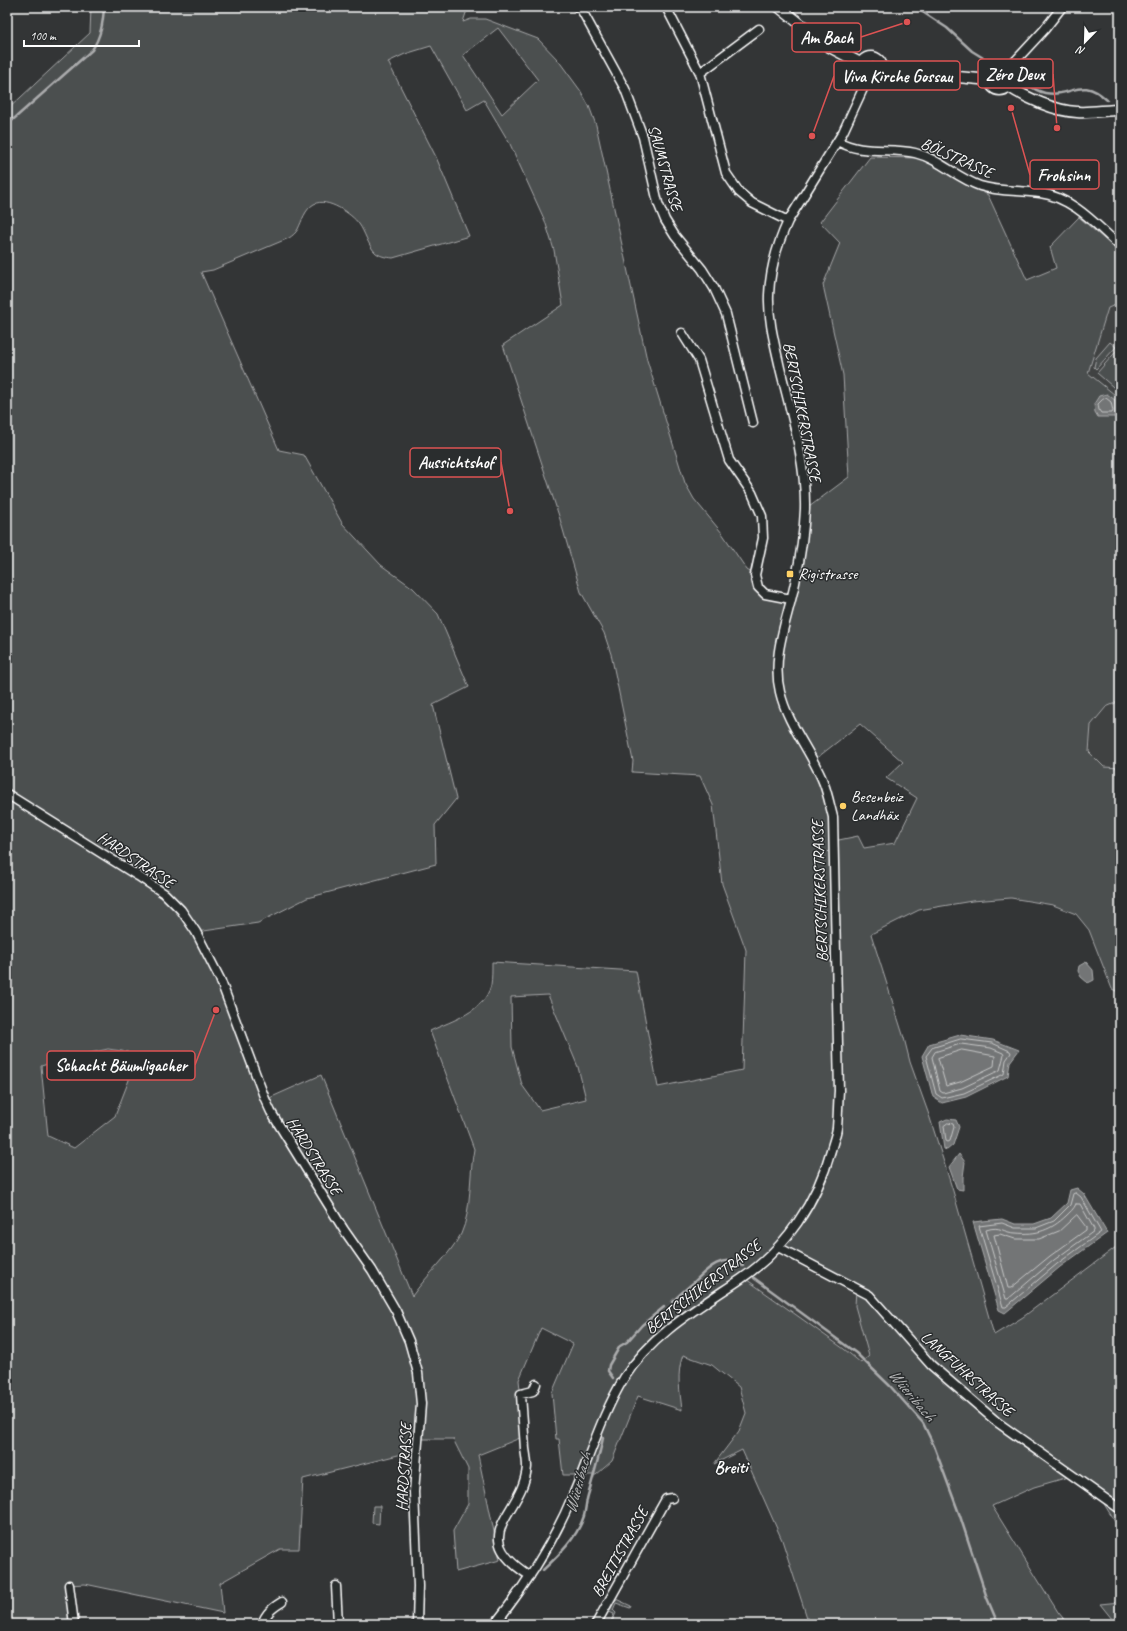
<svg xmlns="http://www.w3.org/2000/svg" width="1127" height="1631" viewBox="0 0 1127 1631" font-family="Caveat,sans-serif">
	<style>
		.built { fill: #404243 }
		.green { fill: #4c4f50; stroke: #a6a7a8; fill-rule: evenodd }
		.water { fill: #737576; stroke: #abacad }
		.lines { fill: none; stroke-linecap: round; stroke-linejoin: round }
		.shore { stroke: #c7c8c8; stroke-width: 1 }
		.stream { stroke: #abacad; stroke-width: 2.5 }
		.minor-casing { stroke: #fff; stroke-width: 11 }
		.major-casing { stroke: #fff; stroke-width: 13 }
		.minor { stroke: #2a2d2e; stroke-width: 8 }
		.major { stroke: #2a2d2e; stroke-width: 10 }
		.poi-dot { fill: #ffd166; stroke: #2a2d2e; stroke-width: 1.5 }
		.labels { text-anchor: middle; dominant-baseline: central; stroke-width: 3; stroke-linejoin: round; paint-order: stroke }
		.street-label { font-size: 16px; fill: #fff; stroke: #2a2d2e }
		.poi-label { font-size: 16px; fill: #fff; stroke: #2a2d2e; text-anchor: start }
		.water-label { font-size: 17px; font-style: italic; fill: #b2b3b4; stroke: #2a2d2e }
		.neighbourhood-label { font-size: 17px; font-weight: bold; fill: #fff; stroke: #2a2d2e }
		.leader { fill: none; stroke: #de5353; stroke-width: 1.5 }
		.callout-dot { fill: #de5353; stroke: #2a2d2e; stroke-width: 1.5 }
		.callout { fill: #2a2d2e; stroke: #de5353; stroke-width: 1.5 }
		.callout-label { font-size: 17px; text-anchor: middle; font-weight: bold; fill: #fff }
	</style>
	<rect width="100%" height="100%" fill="#333536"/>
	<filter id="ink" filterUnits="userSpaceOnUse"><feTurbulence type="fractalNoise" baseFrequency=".025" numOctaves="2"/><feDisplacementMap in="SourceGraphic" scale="8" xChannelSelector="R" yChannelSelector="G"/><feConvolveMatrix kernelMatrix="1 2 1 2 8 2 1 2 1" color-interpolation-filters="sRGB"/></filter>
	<g filter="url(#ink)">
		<path class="built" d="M 1120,303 L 1120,399 L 1088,373 L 1108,308 Z
			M 1120,701 L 1120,768 L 1104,768 L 1089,752 L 1091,725 L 1106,707 Z
			M 778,1247 L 856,1289 L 855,1306 L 869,1356 L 861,1363 L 844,1349 L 743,1277 Z"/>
		<path class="green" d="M 91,7 L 468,7 L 463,22 L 471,19 L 485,19 L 538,39 L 558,60 L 580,90 L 589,106 L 596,125 L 647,360 L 685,483 L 694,499 L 722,533 L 747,570 L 755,575 L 758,587 L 791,598 L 795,583 L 801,513 L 849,477 L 843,375 L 823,285 L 840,243 L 820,222 L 870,157 L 919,158 L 988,195 L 1027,280 L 1056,268 L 1050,247 L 1079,217 L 1120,253 L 1120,303 L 1108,308 L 1088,373 L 1120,399 L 1120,701 L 1106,707 L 1091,725 L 1089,752 L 1104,767 L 1120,768 L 1120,993 L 1112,989 L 1089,930 L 1076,914 L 1053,905 L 1011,898 L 972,901 L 919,910 L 871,934 L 904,1038 L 910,1062 L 929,1115 L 953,1191 L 994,1335 L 1023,1317 L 1120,1244 L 1120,1530 L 1098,1494 L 1072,1476 L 1034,1487 L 992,1506 L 1058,1612 L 1068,1624 L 809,1624 L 782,1540 L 742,1450 L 714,1464 L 739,1431 L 746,1413 L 739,1387 L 712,1365 L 683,1355 C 676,1374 680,1391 682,1410 L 638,1396 L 612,1461 L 596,1475 L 563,1475 L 559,1439 L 556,1439 L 552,1393 L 573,1344 L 541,1328 L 519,1380 L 525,1436 L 478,1455 L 500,1560 L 456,1572 L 453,1531 L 468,1504 L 468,1469 L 453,1439 L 419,1439 L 414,1451 L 303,1479 L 299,1549 L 280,1549 L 220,1583 L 223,1613 L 85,1584 L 69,1585 L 74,1624 L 7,1624 L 7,110 L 90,33 ZM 498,28 L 538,80 L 502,114 L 463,55 ZM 431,46 L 467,110 L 484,100 L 510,144 L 545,221 L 554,250 L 563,305 L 503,345 L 559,516 L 581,592 L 604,633 L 611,654 L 633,761 L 632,772 L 700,776 L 713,805 L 722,884 L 746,950 L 742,1070 L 658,1087 L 636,971 L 492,962 C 492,970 492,978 491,985 C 484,1012 453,1020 430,1031 L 474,1149 C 469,1175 472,1210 461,1234 C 449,1256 427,1275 412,1296 L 321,1075 L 265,1100 L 197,932 L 258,923 L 307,898 L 436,864 L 435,825 L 456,799 L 433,705 L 469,687 L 438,614 L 413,588 L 381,565 L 342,523 L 304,455 L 279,450 L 201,272 L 213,270 L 289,238 C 292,236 296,233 298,229 C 302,221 305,209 314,204 C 327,197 352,214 359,224 C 365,232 368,246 376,253 C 382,257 386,257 393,258 L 469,236 L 436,157 L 388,62 L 405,54 ZM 860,724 L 903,762 L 886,778 L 917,798 L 895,843 L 864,848 L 858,836 L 834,841 L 824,784 L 813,761 ZM 548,995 L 578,1067 L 586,1099 L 540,1110 L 522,1085 L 512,1047 L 511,997 ZM 108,1049 L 128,1052 L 129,1080 L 115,1116 L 74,1148 L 48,1136 L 41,1066 L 76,1056 ZM 778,1247 L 856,1289 L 855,1306 L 869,1356 L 861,1363 L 844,1349 L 743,1277 Z
			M 1110,342 L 1116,347 L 1096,369 L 1094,367 L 1096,358 Z
			M 1120,347 L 1120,393 L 1097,373 Z
			M 373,1506 L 380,1506 L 379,1524 L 372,1523 Z
			M 616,1599 L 631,1606 L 630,1608 L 616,1603 L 613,1610 L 616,1613 L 611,1624 L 610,1624 L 614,1614 L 609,1612 Z
			M 1120,1602 L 1120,1624 L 1116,1624 L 1100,1604 Z"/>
		<path class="water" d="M 1107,394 L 1115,400 L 1119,417 L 1098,417 L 1095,412 L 1094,404 L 1099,396 Z
			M 1086,962 L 1093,970 L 1094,980 L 1088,983 L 1081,977 L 1078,971 L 1079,966 Z
			M 960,1035 L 993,1040 L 1019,1050 L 1010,1062 L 1008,1076 L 966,1097 L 942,1103 L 933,1097 L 922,1056 L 929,1044 Z
			M 947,1119 L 956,1120 L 959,1127 L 953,1145 L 947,1150 L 944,1149 L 940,1122 Z
			M 959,1154 L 965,1162 L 963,1177 L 963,1190 L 957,1189 L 949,1167 Z
			M 1077,1188 L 1084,1194 L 1107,1233 L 1060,1267 L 1005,1313 L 999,1310 L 973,1222 L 1002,1219 L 1015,1224 L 1034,1224 L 1051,1218 L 1067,1203 L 1070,1190 Z"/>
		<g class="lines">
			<path class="shore" d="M 1106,398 L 1111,402 L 1113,411 L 1112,413 L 1101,413 L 1099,410 L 1098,404 L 1102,400 Z
				M 961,1039 L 992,1043 L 1010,1051 L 1011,1053 L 1006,1060 L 1004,1074 L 964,1093 L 942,1098 L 936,1094 L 926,1056 L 932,1048 Z
				M 961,1044 L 991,1048 L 1003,1053 L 1004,1055 L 1000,1070 L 962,1088 L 943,1093 L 940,1091 L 932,1057 L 935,1052 Z
				M 962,1050 L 995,1056 L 994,1066 L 960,1082 L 946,1086 L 938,1058 Z
				M 948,1123 L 953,1124 L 954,1127 L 950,1141 L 948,1142 L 946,1141 L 944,1126 Z
				M 1076,1193 L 1081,1197 L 1101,1232 L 1057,1264 L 1006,1307 L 1003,1307 L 979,1226 L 1002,1223 L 1015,1228 L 1036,1228 L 1054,1221 L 1070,1205 L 1073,1194 Z
				M 1076,1204 L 1080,1204 L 1094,1229 L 1094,1231 L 1054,1260 L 1008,1299 L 1006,1299 L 986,1230 C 1001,1225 1003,1233 1016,1233 C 1037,1235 1051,1230 1066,1216 C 1070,1212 1074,1209 1076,1204 Z
				M 1077,1215 L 1086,1227 L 1086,1230 L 1050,1256 L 1011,1288 L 1008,1288 L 994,1235 L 1000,1234 L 1015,1239 L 1039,1239 L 1059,1231 Z"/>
			<path class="stream" d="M 915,7 L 947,28 L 972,51 L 985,59
				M 1018,78 C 1027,84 1035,91 1045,93 C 1073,98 1080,75 1107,100
				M 7,125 L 92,50 C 101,36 103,23 104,7
				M 754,1278 L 856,1353 L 890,1386 L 923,1423 L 934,1446 L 960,1516 L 987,1598 L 998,1624
				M 672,1302 C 679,1295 686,1289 693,1283 C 707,1269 723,1252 743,1266
				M 613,1378 L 608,1371 L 609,1365 L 620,1346 L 627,1342 L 642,1325 L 664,1307
				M 543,1570 C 559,1555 577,1538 584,1516 C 586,1508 586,1500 589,1492 C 594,1474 599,1457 603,1438"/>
			<g class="minor-casing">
				<path id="minor" d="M 577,7 L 581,9 L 625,89 L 643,137 L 658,203 L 665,220 L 675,236 L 702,269 L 714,288 L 726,314 L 753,423
					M 666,7 L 700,73 L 726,173 L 739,192 L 752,203 L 788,221
					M 1006,71 L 1044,30 L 1062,7
					M 700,73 L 759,29
					M 838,141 C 861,155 890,147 915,153 C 940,159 956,178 980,186 C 999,192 1020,190 1040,193 C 1074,198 1096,225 1120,246
					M 682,333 L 699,360 L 729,460 L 752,493 L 762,516 L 763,538 L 755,575 L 758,587 L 765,594 L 791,599
					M 7,794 L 138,876 L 165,894 L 181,910 L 196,932 L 220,979 L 265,1099 L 271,1112 L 344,1230 L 372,1270 L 396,1311 L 409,1341 L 418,1373 L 421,1404 L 414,1492 L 418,1586 L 417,1624
					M 778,1247 L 869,1295 L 931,1365 L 997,1422 L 1120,1509
					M 530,1576 C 464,1534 523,1515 527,1467 C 527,1461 526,1455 525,1449 C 524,1431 522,1412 521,1394 L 533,1391 L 536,1384
					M 69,1585 L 74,1624
					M 336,1586 L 338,1624
					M 262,1624 C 266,1613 272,1608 282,1602
					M 495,1624 C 526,1585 554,1541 573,1495 C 590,1456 602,1414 624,1378 C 653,1333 698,1308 741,1279 C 786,1248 817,1202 831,1150 C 833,1143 836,1135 837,1128 C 838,1116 838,1103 839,1091 L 833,817 C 830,806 828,795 824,784 C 812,752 788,726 780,692 C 771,656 788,618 795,583 C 800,559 804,533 805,509 C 806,461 791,414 780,368 C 775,345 768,320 769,295 C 770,269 777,245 788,221 L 843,132 L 868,78
					M 596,1624 L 666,1499 L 672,1498"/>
			</g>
			<g class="major-casing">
				<path id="major" d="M 779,7 L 828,46 L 862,64
					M860 68a11 11 0 1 1 22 0a11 11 0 1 1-22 0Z
					M990 80a10 10 0 1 1 20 0a10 10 0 1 1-20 0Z
					M 882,70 L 990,80
					M 1008,86 C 1026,98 1055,111 1077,112 C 1091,113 1106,110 1120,110"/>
			</g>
			<use href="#minor" class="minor"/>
			<use href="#major" class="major"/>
		</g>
	</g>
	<g class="poi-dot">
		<rect x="786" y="570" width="8" height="8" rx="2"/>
		<circle cx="843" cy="806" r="4"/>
	</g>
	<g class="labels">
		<g class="street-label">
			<text transform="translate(957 158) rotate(24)">BÖLSTRASSE</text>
			<text transform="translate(665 168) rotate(74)">SAUMSTRASSE</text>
			<text transform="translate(802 412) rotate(79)">BERTSCHIKERSTRASSE</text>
			<text transform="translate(136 860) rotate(34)">HARDSTRASSE</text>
			<text transform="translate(820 891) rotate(-92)">BERTSCHIKERSTRASSE</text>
			<text transform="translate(314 1156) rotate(58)">HARDSTRASSE</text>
			<text transform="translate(703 1287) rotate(-38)">BERTSCHIKERSTRASSE</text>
			<text transform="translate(967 1374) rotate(42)">LANGFUHRSTRASSE</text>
			<text transform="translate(404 1467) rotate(-87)">HARDSTRASSE</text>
			<text transform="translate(620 1552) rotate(-61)">BREITISTRASSE</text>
		</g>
		<g class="poi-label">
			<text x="798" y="574">Rigistrasse</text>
			<text x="851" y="797">Besenbeiz<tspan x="851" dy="18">Landhäx</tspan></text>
		</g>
		<g class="water-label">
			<text transform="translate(912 1395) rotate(50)">Wüeribach</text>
			<text transform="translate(578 1483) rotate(-75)">Wüeribach</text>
		</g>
		<g class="neighbourhood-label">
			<text x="731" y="1467">Breiti</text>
		</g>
	</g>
	<path class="leader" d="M907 22L861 37M1057 128L1053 74M812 136L834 76M1011 108L1030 175M510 511L501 462M216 1010L195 1065"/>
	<g class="callout-dot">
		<circle cx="907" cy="22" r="4"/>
		<circle cx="1057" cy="128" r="4"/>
		<circle cx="812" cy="136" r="4"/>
		<circle cx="1011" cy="108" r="4"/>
		<circle cx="510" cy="511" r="4"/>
		<circle cx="216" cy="1010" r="4"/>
	</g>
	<g class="callout">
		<rect x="792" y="23" width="69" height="29" rx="4"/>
		<rect x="978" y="59" width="75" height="29" rx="4"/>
		<rect x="834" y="61" width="126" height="29" rx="4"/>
		<rect x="1030" y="160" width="69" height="29" rx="4"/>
		<rect x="410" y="448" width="91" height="29" rx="4"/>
		<rect x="47" y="1051" width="148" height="29" rx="4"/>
	</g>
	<g class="callout-label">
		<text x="827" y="43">Am Bach</text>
		<text x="1015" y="80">Zéro Deux</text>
		<text x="897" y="82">Viva Kirche Gossau</text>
		<text x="1064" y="181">Frohsinn</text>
		<text x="456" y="468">Aussichtshof</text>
		<text x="121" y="1071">Schacht Bäumligacher</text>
	</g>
	<rect width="1127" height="1631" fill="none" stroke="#2a2d2e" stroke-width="24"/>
	<rect x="12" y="12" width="1103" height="1607" fill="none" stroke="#fff" stroke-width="1.5" filter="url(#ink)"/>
	<g transform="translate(1085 42) rotate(203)" stroke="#2a2d2e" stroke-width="3" paint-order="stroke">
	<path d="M0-3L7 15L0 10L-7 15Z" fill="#ffffff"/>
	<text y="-6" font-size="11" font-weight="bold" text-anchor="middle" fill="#ffffff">N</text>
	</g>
	<path d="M24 40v6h115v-6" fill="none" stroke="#ffffff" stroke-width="2"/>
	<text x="30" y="40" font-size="12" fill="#ffffff" stroke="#2a2d2e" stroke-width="3" paint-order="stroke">100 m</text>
</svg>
